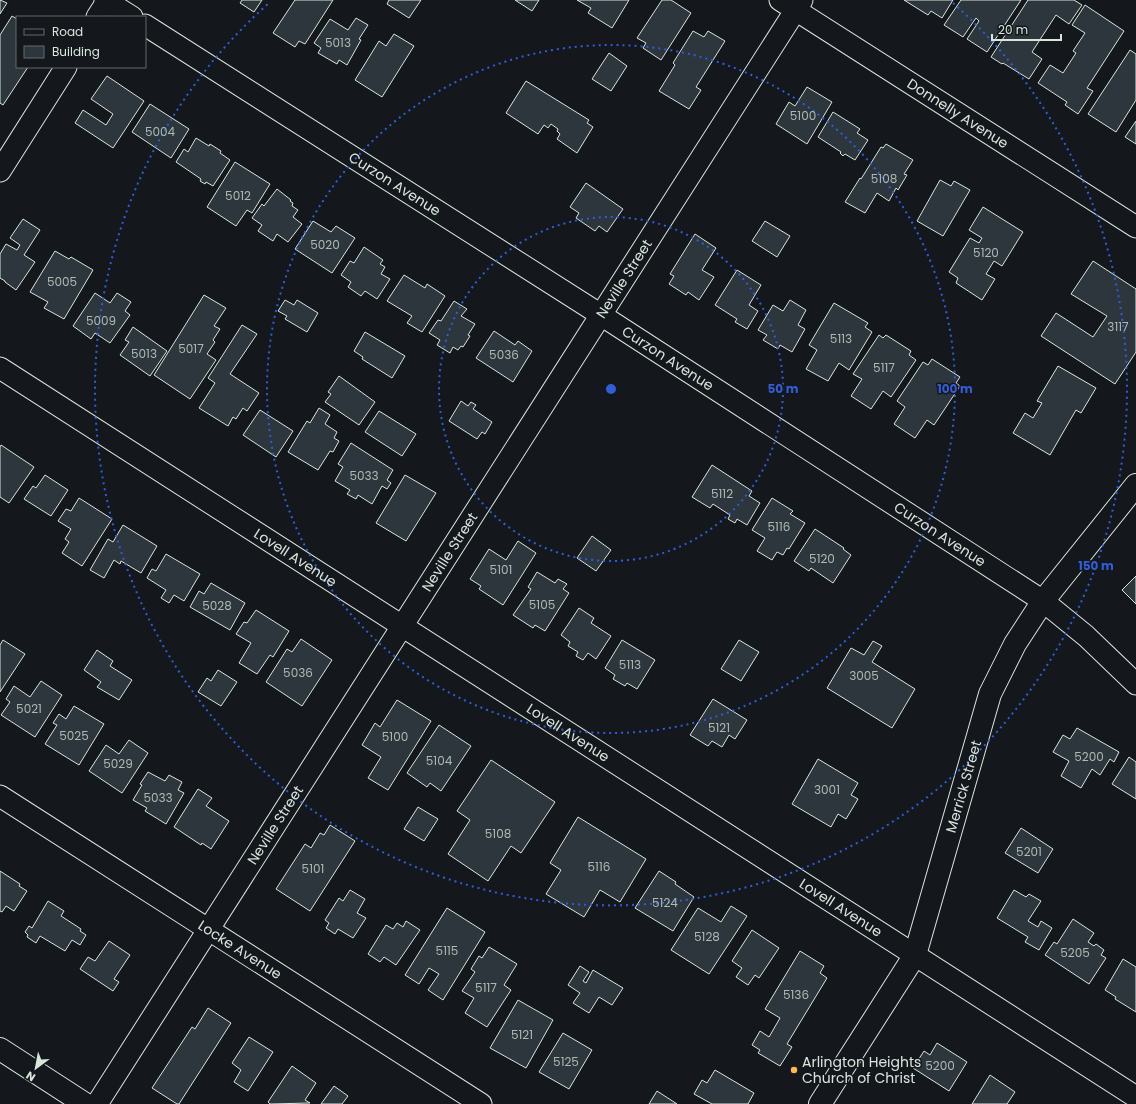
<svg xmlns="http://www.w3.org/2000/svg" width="1136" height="1104" viewBox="0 0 1136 1104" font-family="Poppins,sans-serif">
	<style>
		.building { fill: #2c363c; stroke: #d8e6dc }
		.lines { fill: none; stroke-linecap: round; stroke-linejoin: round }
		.minor-casing { stroke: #d8e6dc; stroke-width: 23 }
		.tertiary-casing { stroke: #d8e6dc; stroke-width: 24 }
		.secondary-casing { stroke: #d8e6dc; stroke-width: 24 }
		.minor { stroke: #14181c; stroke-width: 21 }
		.tertiary { stroke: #14181c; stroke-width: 22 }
		.secondary { stroke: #14181c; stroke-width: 22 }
		.ring { fill: none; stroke: #305dd8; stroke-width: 2; stroke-dasharray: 2 4 }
		.poi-dot { fill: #ffb74d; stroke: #14181c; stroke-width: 1.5 }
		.labels { text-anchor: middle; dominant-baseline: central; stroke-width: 3; stroke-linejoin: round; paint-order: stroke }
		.number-label { font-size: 12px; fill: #adbab4 }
		.street-label { font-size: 14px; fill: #d8e6dc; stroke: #14181c }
		.poi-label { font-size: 14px; fill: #d8e6dc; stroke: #14181c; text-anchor: start }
		.centre { fill: #305dd8; stroke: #14181c; stroke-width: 2 }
		.ring-label { font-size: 12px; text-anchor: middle; font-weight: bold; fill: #305dd8; stroke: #14181c; stroke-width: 3; stroke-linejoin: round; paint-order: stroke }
	</style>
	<rect width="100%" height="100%" fill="#14181c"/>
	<path class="building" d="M 0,0 L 7,3 L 0,14 Z
		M 242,0 L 262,0 L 254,12 L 240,3 Z
		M 295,0 L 333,0 L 305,44 L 299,41 L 295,47 L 273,33 Z
		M 389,0 L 421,0 L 409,18 L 387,4 Z
		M 515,0 L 539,0 L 532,11 Z
		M 577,0 L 629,0 L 612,28 L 588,13 L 591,8 Z
		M 662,0 L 671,0 L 691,13 L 661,60 L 643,48 L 646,43 L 637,38 Z
		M 904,0 L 953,0 L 942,18 L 931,11 L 928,15 Z
		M 961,0 L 1021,0 L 987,52 L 967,39 L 979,21 L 976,18 L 963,37 L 944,25 Z
		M 1028,0 L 1074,0 L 1082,5 L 1069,24 L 1056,15 L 1032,52 L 1042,59 L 1029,79 L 1003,63 L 1002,64 L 991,57 Z
		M 1085,5 L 1124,31 L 1087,88 L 1093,91 L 1078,114 L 1065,105 L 1067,102 L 1038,83 L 1050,65 L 1063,73 L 1076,53 L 1073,51 L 1085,33 L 1072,25 Z
		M 12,16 L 17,19 L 17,67 L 28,67 L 3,105 L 0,103 L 0,35 Z
		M 356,18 L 368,25 L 359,39 L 361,40 L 347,65 L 339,60 L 337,64 L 318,53 L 321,48 L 314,43 L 330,19 L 348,30 Z
		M 693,31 L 704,37 L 708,31 L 725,41 L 696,87 L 701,90 L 689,109 L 659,91 L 675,65 L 673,63 Z
		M 394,34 L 414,46 L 382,97 L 355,80 L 379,41 L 386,46 Z
		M 1130,50 L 1136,54 L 1136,100 L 1116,132 L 1088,114 Z
		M 609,53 L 627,66 L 611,91 L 592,79 Z
		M 107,76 L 144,101 L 113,148 L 75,123 L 83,110 L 106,125 L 113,114 L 91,99 Z
		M 526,81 L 589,120 L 587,123 L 593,127 L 577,153 L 557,139 L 560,134 L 557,131 L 558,129 L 551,124 L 548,128 L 544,125 L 538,134 L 506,113 Z
		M 807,87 L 832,102 L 807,144 L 776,124 L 789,102 L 795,106 Z
		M 150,104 L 189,129 L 171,158 L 132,132 Z
		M 833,112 L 860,129 L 857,133 L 868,140 L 855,160 L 845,154 L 843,156 L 840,153 L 841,152 L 818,137 Z
		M 1136,121 L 1136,144 L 1125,137 Z
		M 196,138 L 209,146 L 210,144 L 221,151 L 220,153 L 230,160 L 213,186 L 206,182 L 205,184 L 200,181 L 201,179 L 176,162 L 184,149 L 188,152 Z
		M 886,144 L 913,160 L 904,174 L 907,175 L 898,190 L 896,188 L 889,201 L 877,193 L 865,213 L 845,202 L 860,178 L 861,179 L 881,147 L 883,148 Z
		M 235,162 L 270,184 L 252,213 L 247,210 L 236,226 L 207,207 Z
		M 940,180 L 951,186 L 954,181 L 970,190 L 943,236 L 917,221 Z
		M 586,183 L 623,209 L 607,232 L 599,226 L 595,231 L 576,218 L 579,213 L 570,207 Z
		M 277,189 L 291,200 L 290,201 L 293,203 L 292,206 L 298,210 L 293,217 L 302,224 L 288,242 L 277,234 L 273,241 L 258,231 L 262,225 L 252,218 L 262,204 L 264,206 Z
		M 983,207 L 1023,232 L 1002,266 L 994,261 L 986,274 L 995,279 L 982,300 L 956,283 L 958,278 L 949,272 L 970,238 L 979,243 L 982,238 L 969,230 Z
		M 23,219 L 40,230 L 24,255 L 35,262 L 16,290 L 5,282 L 5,281 L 0,278 L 0,254 L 6,244 L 17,250 L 20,245 L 10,238 Z
		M 313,221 L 331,232 L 336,226 L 355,238 L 332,273 L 295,249 Z
		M 765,221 L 790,236 L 777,257 L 752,241 Z
		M 695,234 L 716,248 L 702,270 L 714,277 L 699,300 L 688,292 L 686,295 L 669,284 L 674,276 L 670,274 Z
		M 364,247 L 383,260 L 380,264 L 385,267 L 381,274 L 390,279 L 377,299 L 365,291 L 361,296 L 348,287 L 351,282 L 341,275 L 350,261 L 354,263 Z
		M 55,251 L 69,259 L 71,257 L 93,270 L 64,319 L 44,308 L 48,302 L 30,292 Z
		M 1093,261 L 1136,289 L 1136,352 L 1115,384 L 1041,336 L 1056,313 L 1093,337 L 1107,316 L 1071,294 Z
		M 737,270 L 761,285 L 749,305 L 758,311 L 747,329 L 735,322 L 737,319 L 715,305 Z
		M 404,275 L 425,288 L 427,284 L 445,296 L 422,332 L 407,323 L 412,316 L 387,301 Z
		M 95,293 L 110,303 L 117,293 L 131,302 L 125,311 L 130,315 L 110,343 L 95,333 L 91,339 L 73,326 Z
		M 204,295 L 226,308 L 214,326 L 220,329 L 213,340 L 215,342 L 207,354 L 216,360 L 190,399 L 154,375 Z
		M 285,300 L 294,305 L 297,300 L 318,313 L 307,332 L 285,319 L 287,316 L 278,311 Z
		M 790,300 L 806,310 L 798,325 L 805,329 L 792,352 L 780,345 L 778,349 L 763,340 L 767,335 L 758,330 L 773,305 L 783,311 Z
		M 454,301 L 467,309 L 461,316 L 475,324 L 468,335 L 470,336 L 463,347 L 461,346 L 458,350 L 453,347 L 450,353 L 437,345 L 440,340 L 429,333 L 438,320 L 441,321 Z
		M 834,303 L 868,323 L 865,327 L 872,332 L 849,370 L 839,363 L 828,381 L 806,369 L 817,350 L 809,345 Z
		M 242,325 L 257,334 L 230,374 L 259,393 L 247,411 L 243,408 L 236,419 L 233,417 L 228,426 L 199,408 L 215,383 L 208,378 Z
		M 133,327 L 167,351 L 150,376 L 120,355 L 129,342 L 125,340 Z
		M 494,331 L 515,345 L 518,341 L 532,351 L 513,382 L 476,358 Z
		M 365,332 L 405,356 L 392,378 L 362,359 L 363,357 L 354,351 Z
		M 879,335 L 883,338 L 886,335 L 911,351 L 909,355 L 916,360 L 891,397 L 883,391 L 871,409 L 851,396 L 862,379 L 853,374 Z
		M 932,359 L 960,377 L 956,383 L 960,386 L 934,425 L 927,420 L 915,438 L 894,424 L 905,407 L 897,401 L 923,362 L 928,365 Z
		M 1058,366 L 1096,388 L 1081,413 L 1076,410 L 1050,455 L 1013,433 L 1025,413 L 1033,418 L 1042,403 L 1037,401 Z
		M 339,376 L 375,402 L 359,425 L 325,402 L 331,394 L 328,392 Z
		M 461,401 L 468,406 L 471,402 L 476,405 L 473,409 L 492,422 L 485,434 L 482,432 L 477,439 L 449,421 Z
		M 319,408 L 330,415 L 325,424 L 337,432 L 334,438 L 339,441 L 333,452 L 330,451 L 318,470 L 288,452 L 307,421 L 310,423 Z
		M 260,410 L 293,431 L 276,457 L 243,435 Z
		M 379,411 L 416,434 L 402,456 L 365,432 Z
		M 351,443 L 393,470 L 387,480 L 391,483 L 387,489 L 382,486 L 372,504 L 358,495 L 356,499 L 347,494 L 350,490 L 335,481 L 343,467 L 338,464 Z
		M 1,445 L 34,467 L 9,503 L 0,497 L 0,447 Z
		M 712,465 L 752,491 L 749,496 L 760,503 L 747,525 L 737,519 L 735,523 L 728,519 L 730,515 L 713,504 L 710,508 L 692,497 Z
		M 45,475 L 68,490 L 51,516 L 24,499 L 33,486 L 36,488 Z
		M 405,475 L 436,493 L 406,541 L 376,523 Z
		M 79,498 L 112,519 L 82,566 L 62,553 L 69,542 L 65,539 L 71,529 L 58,521 L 66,509 L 71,511 Z
		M 772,498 L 793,511 L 790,514 L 805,523 L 789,549 L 787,548 L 783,555 L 777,552 L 772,560 L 757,551 L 765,538 L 752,530 Z
		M 123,525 L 157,546 L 141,573 L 121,561 L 120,564 L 114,560 L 104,578 L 90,570 L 108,539 L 113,542 Z
		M 815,529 L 844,548 L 843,549 L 851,555 L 833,583 L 811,568 L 809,571 L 794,561 Z
		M 592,536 L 611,550 L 596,571 L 577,558 Z
		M 518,541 L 536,553 L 503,605 L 479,589 L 481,586 L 470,579 L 489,549 L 506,560 Z
		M 166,554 L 200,574 L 184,601 L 174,595 L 169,603 L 161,598 L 166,590 L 147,578 L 152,569 L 156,571 Z
		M 537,572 L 555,583 L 558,579 L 567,584 L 563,589 L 569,593 L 545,631 L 535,625 L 533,628 L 513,615 L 531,589 L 528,587 Z
		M 1136,576 L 1136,604 L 1122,590 Z
		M 211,583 L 245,603 L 230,630 L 190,607 L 199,591 L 204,594 Z
		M 579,608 L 594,618 L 591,623 L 611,636 L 596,659 L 588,653 L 583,660 L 576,656 L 578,652 L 568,646 L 570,642 L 561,635 Z
		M 256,610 L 289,631 L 273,657 L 270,655 L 257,674 L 239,663 L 251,643 L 236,634 L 244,622 L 247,623 Z
		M 301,639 L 332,660 L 302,706 L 266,682 L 287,649 L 292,652 Z
		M 3,640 L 25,654 L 0,692 L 0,645 Z
		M 622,640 L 655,660 L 637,689 L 627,683 L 625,686 L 613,679 L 615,675 L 605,668 Z
		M 739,640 L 759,652 L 741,681 L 721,669 Z
		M 873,641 L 882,646 L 872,662 L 915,689 L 892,728 L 827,688 L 851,648 L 864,655 Z
		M 97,650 L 113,661 L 110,666 L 132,680 L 119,700 L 97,687 L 101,682 L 84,670 Z
		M 218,670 L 237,682 L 221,706 L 198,692 L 207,678 L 211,681 Z
		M 41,681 L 62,695 L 35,737 L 1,715 L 10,702 L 6,699 L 14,686 L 30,697 Z
		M 713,699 L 747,720 L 735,739 L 729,735 L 722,747 L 712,741 L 708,746 L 690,735 Z
		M 397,700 L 431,721 L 388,790 L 368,778 L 381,757 L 362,745 L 375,723 L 380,727 Z
		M 74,706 L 104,724 L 79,765 L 45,744 L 57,725 L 53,723 L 59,714 L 66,719 Z
		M 439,725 L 471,746 L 441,791 L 430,783 L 427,787 L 407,773 Z
		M 1077,728 L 1119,752 L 1114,762 L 1110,759 L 1100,775 L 1092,769 L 1081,788 L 1061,776 L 1069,761 L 1053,752 L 1063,735 L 1070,739 Z
		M 129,740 L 148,753 L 122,793 L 89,771 L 106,745 L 119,754 Z
		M 1129,757 L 1136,762 L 1136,799 L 1112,784 Z
		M 818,759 L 858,783 L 851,795 L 858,799 L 846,819 L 838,814 L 831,827 L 792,804 Z
		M 491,760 L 555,802 L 521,853 L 511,846 L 488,881 L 448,854 L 470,820 L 457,811 Z
		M 148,772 L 165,781 L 169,775 L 182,782 L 178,790 L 184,793 L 166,824 L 145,811 L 147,808 L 133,800 L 142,785 L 140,784 Z
		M 198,789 L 212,798 L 206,806 L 229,821 L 211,849 L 202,843 L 201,845 L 174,827 Z
		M 418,807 L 438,819 L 424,841 L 404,829 Z
		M 578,817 L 646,859 L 620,902 L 600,890 L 584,917 L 546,894 L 561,870 L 550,863 Z
		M 330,825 L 355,841 L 310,911 L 276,889 L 305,844 L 311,848 L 320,833 L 324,835 Z
		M 1021,828 L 1053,849 L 1038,873 L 1005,853 Z
		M 0,871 L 20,884 L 19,886 L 27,891 L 14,911 L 6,906 L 2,912 L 0,911 Z
		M 659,871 L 676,882 L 675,884 L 694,897 L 673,931 L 635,908 Z
		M 350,890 L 365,899 L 357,913 L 366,918 L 353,938 L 338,929 L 335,934 L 326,928 L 329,923 L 325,920 L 339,898 L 343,901 Z
		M 1014,890 L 1026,897 L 1029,894 L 1041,901 L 1028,921 L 1038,927 L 1041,921 L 1052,928 L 1039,950 L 1025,942 L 1028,937 L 997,918 Z
		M 48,901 L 64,911 L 61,916 L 81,929 L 80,931 L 86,935 L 80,945 L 72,940 L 65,951 L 40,936 L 36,943 L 27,937 L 28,935 L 25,932 L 29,926 L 32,928 Z
		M 731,906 L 747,916 L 709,974 L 671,950 L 698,908 L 721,922 Z
		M 447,908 L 485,932 L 443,1000 L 428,990 L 439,974 L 429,968 L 419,984 L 405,975 Z
		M 1073,919 L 1094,933 L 1088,942 L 1094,946 L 1096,944 L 1104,950 L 1101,955 L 1106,958 L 1089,984 L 1045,955 L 1054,942 L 1057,944 Z
		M 406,921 L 420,930 L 396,965 L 384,957 L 380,962 L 368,954 L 386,925 L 393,929 L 397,923 L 403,927 Z
		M 752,930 L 779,948 L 759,978 L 755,975 L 748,985 L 736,977 L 742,968 L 732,961 Z
		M 109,941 L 130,955 L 114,979 L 119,982 L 113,991 L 80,969 L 88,957 L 95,961 Z
		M 489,947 L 517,964 L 504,985 L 511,990 L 487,1027 L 465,1013 L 474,998 L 462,991 L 475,972 L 471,969 L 479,956 L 482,958 Z
		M 800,951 L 824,966 L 820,973 L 827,978 L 787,1044 L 792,1047 L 780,1066 L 758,1053 L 760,1050 L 752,1045 L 760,1031 L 769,1037 L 780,1018 L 765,1009 Z
		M 1123,959 L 1136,967 L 1136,1012 L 1115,999 L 1116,997 L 1105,990 Z
		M 580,966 L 589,972 L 583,981 L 586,983 L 593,970 L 623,988 L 612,1005 L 599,997 L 589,1013 L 573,1003 L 580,993 L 568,985 Z
		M 518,1000 L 553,1020 L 526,1068 L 490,1048 Z
		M 208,1008 L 231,1023 L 179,1104 L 177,1104 L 152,1088 L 192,1027 L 195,1029 Z
		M 563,1033 L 592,1050 L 569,1089 L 539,1072 Z
		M 249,1037 L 273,1052 L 248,1091 L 234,1082 L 241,1070 L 232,1063 Z
		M 937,1043 L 967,1062 L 949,1091 L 913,1068 L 924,1051 L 930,1055 Z
		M 292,1066 L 316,1083 L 305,1100 L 310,1103 L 270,1104 L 268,1102 Z
		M 715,1070 L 754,1093 L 748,1104 L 712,1104 L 694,1094 L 702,1080 L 707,1083 Z
		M 990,1075 L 1015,1092 L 1007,1104 L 972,1104 Z
		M 334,1086 L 348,1096 L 342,1104 L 321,1104 Z
		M 657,1091 L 677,1104 L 649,1104 Z"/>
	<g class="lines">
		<g class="minor-casing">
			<g id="minor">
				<path d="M 105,0 L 132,17"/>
				<path id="s1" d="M 780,0 L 1136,227"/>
				<path d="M 97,17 L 108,0"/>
				<path id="s2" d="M 145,25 L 601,315 L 1043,601 L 1086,636 L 1136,684"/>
				<path d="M 0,171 L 66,67"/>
				<path id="s3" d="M 0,368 L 1136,1097"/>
				<path id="s4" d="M 0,796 L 481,1104"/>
				<path id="s5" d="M 97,1104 L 802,0"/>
			</g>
		</g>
		<g class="tertiary-casing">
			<g id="tertiary">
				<path id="s6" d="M 820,1104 L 915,955 L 990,694 L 1015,644 L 1043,601 L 1136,485"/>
			</g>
		</g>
		<g class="secondary-casing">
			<path id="secondary" d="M 0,1049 L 85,1104"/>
		</g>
		<use href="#minor" class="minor"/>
		<use href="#tertiary" class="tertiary"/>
		<use href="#secondary" class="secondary"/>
	</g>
	<g class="ring">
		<circle cx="611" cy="389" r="172"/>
		<circle cx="611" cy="389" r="344"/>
		<path d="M953 3A516 516 0 1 1 269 3"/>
	</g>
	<circle class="poi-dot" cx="794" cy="1070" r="4"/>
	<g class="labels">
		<g class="number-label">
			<text x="338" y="42">5013</text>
			<text x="803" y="115">5100</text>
			<text x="160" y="131">5004</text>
			<text x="884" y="178">5108</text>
			<text x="238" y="195">5012</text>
			<text x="325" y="244">5020</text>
			<text x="986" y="252">5120</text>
			<text x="62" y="281">5005</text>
			<text x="101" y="320">5009</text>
			<text x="1118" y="326">3117</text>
			<text x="841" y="338">5113</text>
			<text x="191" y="348">5017</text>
			<text x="144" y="353">5013</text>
			<text x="504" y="354">5036</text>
			<text x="884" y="367">5117</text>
			<text x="364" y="475">5033</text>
			<text x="722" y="493">5112</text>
			<text x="779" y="526">5116</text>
			<text x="822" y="558">5120</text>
			<text x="501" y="569">5101</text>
			<text x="542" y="604">5105</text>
			<text x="217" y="605">5028</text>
			<text x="630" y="664">5113</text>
			<text x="298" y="672">5036</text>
			<text x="864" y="675">3005</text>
			<text x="29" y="708">5021</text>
			<text x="719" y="727">5121</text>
			<text x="74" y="735">5025</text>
			<text x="395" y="736">5100</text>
			<text x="1089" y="756">5200</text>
			<text x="439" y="760">5104</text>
			<text x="118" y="763">5029</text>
			<text x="827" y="789">3001</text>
			<text x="158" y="797">5033</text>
			<text x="498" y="833">5108</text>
			<text x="1029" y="851">5201</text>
			<text x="599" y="866">5116</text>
			<text x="313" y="868">5101</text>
			<text x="665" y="902">5124</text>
			<text x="707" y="936">5128</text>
			<text x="447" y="950">5115</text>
			<text x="1075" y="952">5205</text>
			<text x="486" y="987">5117</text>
			<text x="796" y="994">5136</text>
			<text x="522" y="1034">5121</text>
			<text x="566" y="1061">5125</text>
			<text x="940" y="1065">5200</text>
		</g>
		<g class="street-label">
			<text stroke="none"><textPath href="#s1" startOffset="211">Donnelly Avenue</textPath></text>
			<text stroke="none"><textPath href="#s2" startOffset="296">Curzon Avenue</textPath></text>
			<text stroke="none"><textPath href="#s5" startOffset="979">Neville Street</textPath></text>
			<text stroke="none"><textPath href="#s2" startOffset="620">Curzon Avenue</textPath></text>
			<text stroke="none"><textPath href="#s2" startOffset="944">Curzon Avenue</textPath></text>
			<text stroke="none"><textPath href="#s5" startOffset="655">Neville Street</textPath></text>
			<text stroke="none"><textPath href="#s3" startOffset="351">Lovell Avenue</textPath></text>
			<text stroke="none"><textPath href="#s3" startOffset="675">Lovell Avenue</textPath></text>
			<text stroke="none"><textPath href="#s6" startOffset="352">Merrick Street</textPath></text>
			<text stroke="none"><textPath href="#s5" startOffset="331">Neville Street</textPath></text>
			<text stroke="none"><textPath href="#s3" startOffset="999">Lovell Avenue</textPath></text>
			<text stroke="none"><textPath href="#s4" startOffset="285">Locke Avenue</textPath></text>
		</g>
		<g class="poi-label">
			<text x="802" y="1062">Arlington Heights<tspan x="802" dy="16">Church of Christ</tspan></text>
		</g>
	</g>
	<circle cx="611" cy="389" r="6" class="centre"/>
	<g class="ring-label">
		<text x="783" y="393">50 m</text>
		<text x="955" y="393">100 m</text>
		<text x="1096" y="570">150 m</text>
	</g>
	<rect x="16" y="16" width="130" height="52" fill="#14181c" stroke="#626a69"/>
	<rect x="24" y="29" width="20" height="6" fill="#14181c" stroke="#626a69"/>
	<text x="52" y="36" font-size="12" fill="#d8e6dc">Road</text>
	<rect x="24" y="46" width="20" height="12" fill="#2c363c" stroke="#626a69"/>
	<text x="52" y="56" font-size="12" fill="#d8e6dc">Building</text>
	<g transform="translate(36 1068) rotate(212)" stroke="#14181c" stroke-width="3" paint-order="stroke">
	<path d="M0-3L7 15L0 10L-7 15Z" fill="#d8e6dc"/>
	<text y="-6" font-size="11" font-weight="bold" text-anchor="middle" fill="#d8e6dc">N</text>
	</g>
	<path d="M992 34v6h69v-6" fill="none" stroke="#d8e6dc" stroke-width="2"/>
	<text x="998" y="34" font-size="12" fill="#d8e6dc" stroke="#14181c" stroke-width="3" paint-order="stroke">20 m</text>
</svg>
